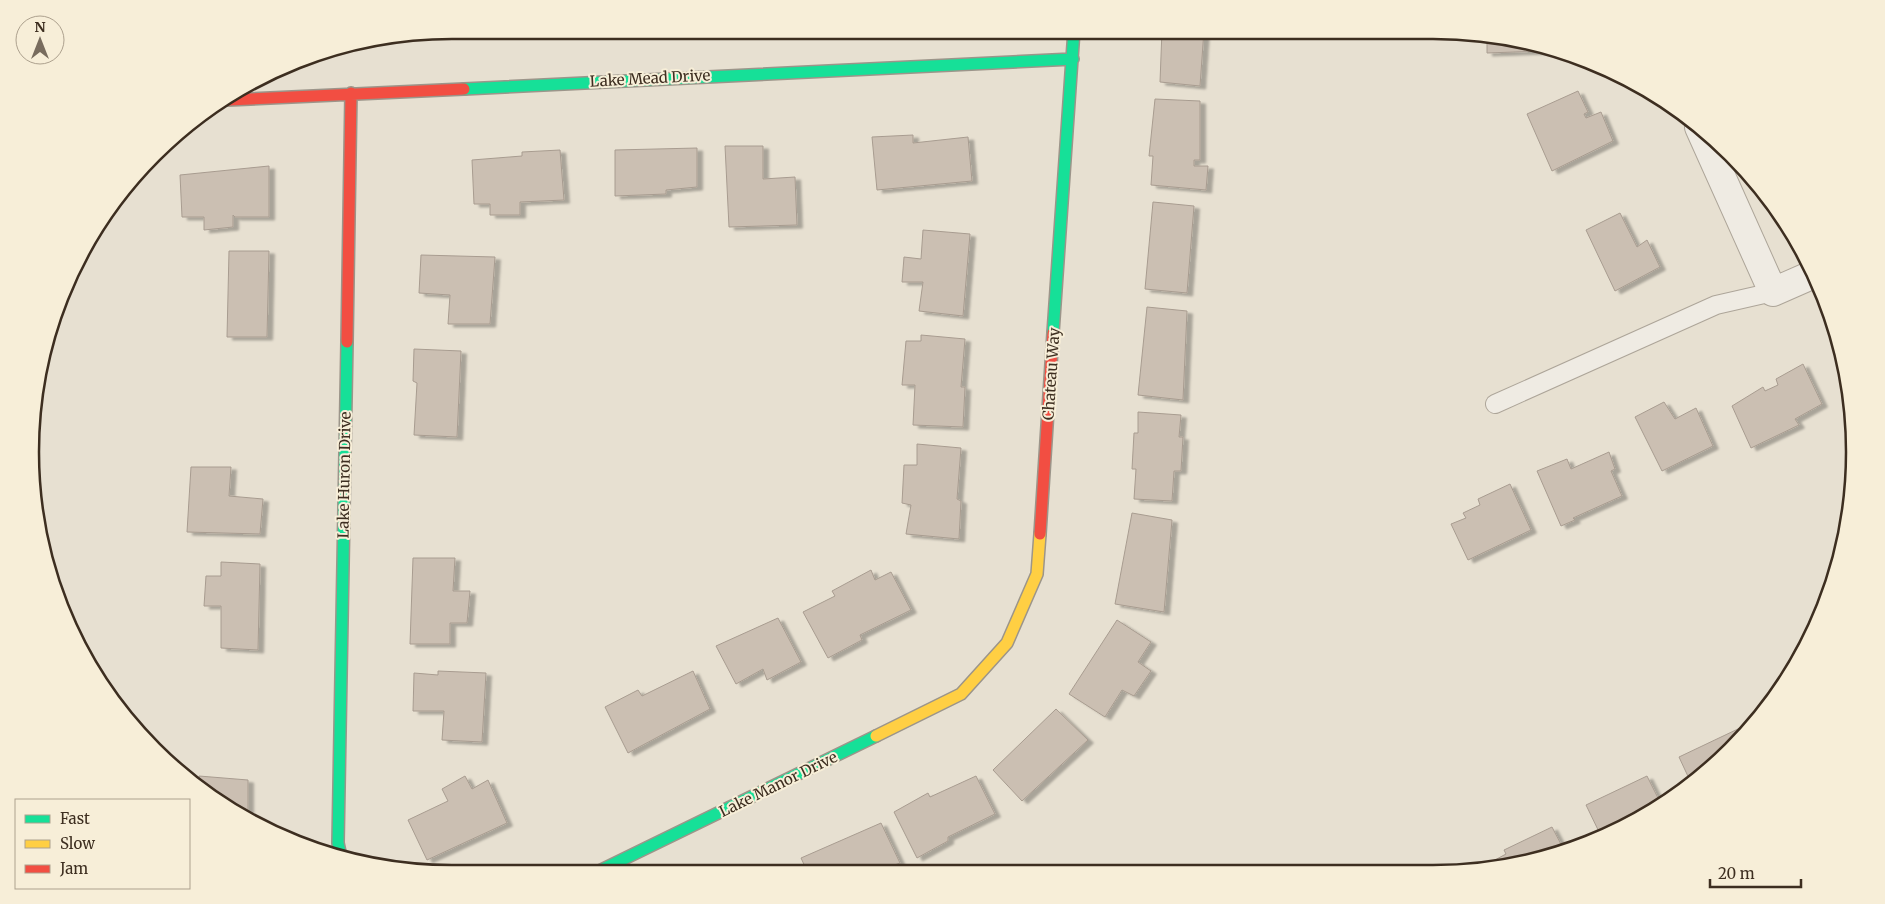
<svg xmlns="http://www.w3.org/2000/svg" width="1885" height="904" viewBox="0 0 1885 904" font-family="Merriweather,serif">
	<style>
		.building { fill: #cbbfb2; stroke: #a89c90; filter: url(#shadow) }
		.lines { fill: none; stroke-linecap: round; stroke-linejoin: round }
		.lane-casing { stroke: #ada599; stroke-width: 20 }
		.street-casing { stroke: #ada599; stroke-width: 30 }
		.fast-casing { stroke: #9c958a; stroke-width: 14 }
		.slow-casing { stroke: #9c958a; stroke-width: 14 }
		.jam-casing { stroke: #9c958a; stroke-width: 14 }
		.lane { stroke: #efebe3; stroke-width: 18 }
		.street { stroke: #efebe3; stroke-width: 28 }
		.fast { stroke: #16e098; stroke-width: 11 }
		.slow { stroke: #ffcf43; stroke-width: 11 }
		.jam { stroke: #f24e42; stroke-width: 11 }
		.labels { text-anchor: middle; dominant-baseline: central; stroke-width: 4; stroke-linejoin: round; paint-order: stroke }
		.street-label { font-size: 15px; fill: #3d2e20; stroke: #f7eed8 }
		.rim { fill: none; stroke: #3d2e20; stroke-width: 2.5 }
	</style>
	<defs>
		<filter id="shadow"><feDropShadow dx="5.5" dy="3" stdDeviation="1" flood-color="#0004"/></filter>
	</defs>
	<rect width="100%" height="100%" fill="#e7e0d1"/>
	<path class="building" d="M 1162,30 L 1204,30 L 1200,86 L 1160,82 Z
		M 1487,35 L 1516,38 L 1541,46 L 1542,51 L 1487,53 Z
		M 1578,91 L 1588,112 L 1584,114 L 1586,118 L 1601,112 L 1613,141 L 1552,171 L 1527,114 Z
		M 1155,99 L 1200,101 L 1200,160 L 1194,160 L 1194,166 L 1208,166 L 1206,190 L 1151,185 L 1153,156 L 1149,156 Z
		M 913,135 L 913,143 L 968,137 L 972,181 L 877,190 L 872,137 Z
		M 725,146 L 763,146 L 763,179 L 795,177 L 797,225 L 729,227 Z
		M 697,148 L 697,187 L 666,190 L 666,194 L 615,196 L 615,150 Z
		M 560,150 L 564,200 L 520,202 L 520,215 L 490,215 L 490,204 L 474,204 L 472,160 L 522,156 L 522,152 Z
		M 269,166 L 269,217 L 235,217 L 233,215 L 233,227 L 204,230 L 204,217 L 182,217 L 180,175 Z
		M 1153,202 L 1194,206 L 1187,293 L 1145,289 Z
		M 1620,213 L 1637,247 L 1647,240 L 1660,267 L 1615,291 L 1586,230 Z
		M 923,230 L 970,234 L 963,316 L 919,311 L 923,282 L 902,282 L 904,257 L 921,259 Z
		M 229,251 L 269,251 L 267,337 L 227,337 Z
		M 421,255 L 495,257 L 490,324 L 448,324 L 450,295 L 419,293 Z
		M 1147,307 L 1187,311 L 1183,400 L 1138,395 Z
		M 921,335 L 965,339 L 961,387 L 965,387 L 963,427 L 913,425 L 915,385 L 902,385 L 906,341 L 921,341 Z
		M 414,349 L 461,351 L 457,437 L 414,435 L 417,383 L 413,381 Z
		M 1803,364 L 1822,404 L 1795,419 L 1799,425 L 1751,448 L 1732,406 L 1763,387 L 1765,391 L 1778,385 L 1776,379 Z
		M 1845,365 L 1847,370 L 1849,388 L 1839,368 Z
		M 1664,402 L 1675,419 L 1696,408 L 1713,446 L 1662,471 L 1635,417 Z
		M 1138,412 L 1181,415 L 1179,437 L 1183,437 L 1181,471 L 1174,471 L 1172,501 L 1134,499 L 1136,469 L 1132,469 L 1134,433 L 1138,433 Z
		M 917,444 L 961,448 L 957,499 L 961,501 L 959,539 L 906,534 L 911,505 L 902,503 L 904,465 L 917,465 Z
		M 1609,452 L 1615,469 L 1611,471 L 1622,496 L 1573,518 L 1575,520 L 1561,526 L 1537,471 L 1567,459 L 1571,469 Z
		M 191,467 L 231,467 L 229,496 L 263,499 L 260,534 L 187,532 Z
		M 1510,484 L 1531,530 L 1468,560 L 1451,524 L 1466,518 L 1463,513 L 1480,505 L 1478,499 Z
		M 1132,513 L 1172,520 L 1164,612 L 1115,604 Z
		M 413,558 L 455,558 L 453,591 L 470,591 L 467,623 L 450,623 L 450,644 L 410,644 Z
		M 221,562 L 260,564 L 258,650 L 221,648 L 221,606 L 204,606 L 206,576 L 221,576 Z
		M 871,570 L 875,580 L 891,572 L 911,610 L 860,635 L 862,640 L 828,658 L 803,612 L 835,596 L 832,591 Z
		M 778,618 L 801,662 L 767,680 L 763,669 L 736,684 L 716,646 Z
		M 1117,620 L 1151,642 L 1138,662 L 1151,671 L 1134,696 L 1122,690 L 1105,717 L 1069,694 Z
		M 438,671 L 486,673 L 482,742 L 442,740 L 444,711 L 413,711 L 414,673 L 438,675 Z
		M 693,671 L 710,709 L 628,753 L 605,707 L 638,690 L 642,696 Z
		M 1056,709 L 1088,740 L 1022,801 L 993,770 Z
		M 1740,728 L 1743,734 L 1692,785 L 1679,757 Z
		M 199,776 L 248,780 L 248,816 L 242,816 L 218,803 L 199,787 Z
		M 465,776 L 472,789 L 488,780 L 507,823 L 427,860 L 408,820 L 448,801 L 442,789 Z
		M 976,776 L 995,814 L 948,837 L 948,841 L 917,858 L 894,812 L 928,793 L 930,797 Z
		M 1647,776 L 1661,804 L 1602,838 L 1586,805 Z
		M 881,823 L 900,863 L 889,867 L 892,872 L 808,873 L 801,858 Z
		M 1552,827 L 1564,850 L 1484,870 L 1482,867 L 1506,854 L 1504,850 Z"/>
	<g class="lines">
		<g class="lane-casing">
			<path id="lane" d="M 1495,404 L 1716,305 L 1773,292"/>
		</g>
		<g class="street-casing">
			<path id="street" d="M 1699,127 L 1773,292 L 1814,274"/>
		</g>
		<g class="fast-casing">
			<path id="fast" d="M 464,89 L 1073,59
				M 1053,333 L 1074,30
				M 341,857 L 338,843 L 347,342
				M 595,873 L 876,736"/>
		</g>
		<g class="slow-casing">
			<path id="slow" d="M 876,736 L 961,694 L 1007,643 L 1037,574 L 1040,534"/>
		</g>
		<g class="jam-casing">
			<path id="jam" d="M 228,100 L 464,89
				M 347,342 L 351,93
				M 1040,534 L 1053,333"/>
		</g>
		<use href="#lane" class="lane"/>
		<use href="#street" class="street"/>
		<use href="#fast" class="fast"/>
		<use href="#slow" class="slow"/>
		<use href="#jam" class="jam"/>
	</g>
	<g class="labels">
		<g class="street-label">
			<text transform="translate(650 78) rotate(-3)">Lake Mead Drive</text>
			<text transform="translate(1051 374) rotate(-86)">Chateau Way</text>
			<text transform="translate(344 475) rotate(-89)">Lake Huron Drive</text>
			<text transform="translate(778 784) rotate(-26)">Lake Manor Drive</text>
		</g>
	</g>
	<path d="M0 0H1885V904H0ZM452 39H1433A413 413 0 0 1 1846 452V452A413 413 0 0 1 1433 865H452A413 413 0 0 1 39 452V452A413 413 0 0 1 452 39Z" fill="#f7eed8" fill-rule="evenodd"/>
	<path class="rim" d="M452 39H1433A413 413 0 0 1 1846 452V452A413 413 0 0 1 1433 865H452A413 413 0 0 1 39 452V452A413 413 0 0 1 452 39Z"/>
	<rect x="15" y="799" width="175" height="90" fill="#f7eed8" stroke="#ada18e"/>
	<rect x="25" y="815" width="25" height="8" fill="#16e098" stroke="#ada18e"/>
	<text x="60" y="824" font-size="15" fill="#3d2e20">Fast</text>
	<rect x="25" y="840" width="25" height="8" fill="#ffcf43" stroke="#ada18e"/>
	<text x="60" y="849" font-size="15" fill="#3d2e20">Slow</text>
	<rect x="25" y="865" width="25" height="8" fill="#f24e42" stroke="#ada18e"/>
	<text x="60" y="874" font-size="15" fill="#3d2e20">Jam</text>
	<g transform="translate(40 40)"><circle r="24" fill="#f7eed8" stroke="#ada18e"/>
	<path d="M0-4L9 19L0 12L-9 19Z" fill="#786c5e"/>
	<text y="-8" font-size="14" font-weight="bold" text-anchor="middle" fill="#3d2e20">N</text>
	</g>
	<path d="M1710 879v8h91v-8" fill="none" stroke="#3d2e20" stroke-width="2.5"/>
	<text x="1718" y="879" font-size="15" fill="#3d2e20" stroke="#f7eed8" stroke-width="4" paint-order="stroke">20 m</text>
</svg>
